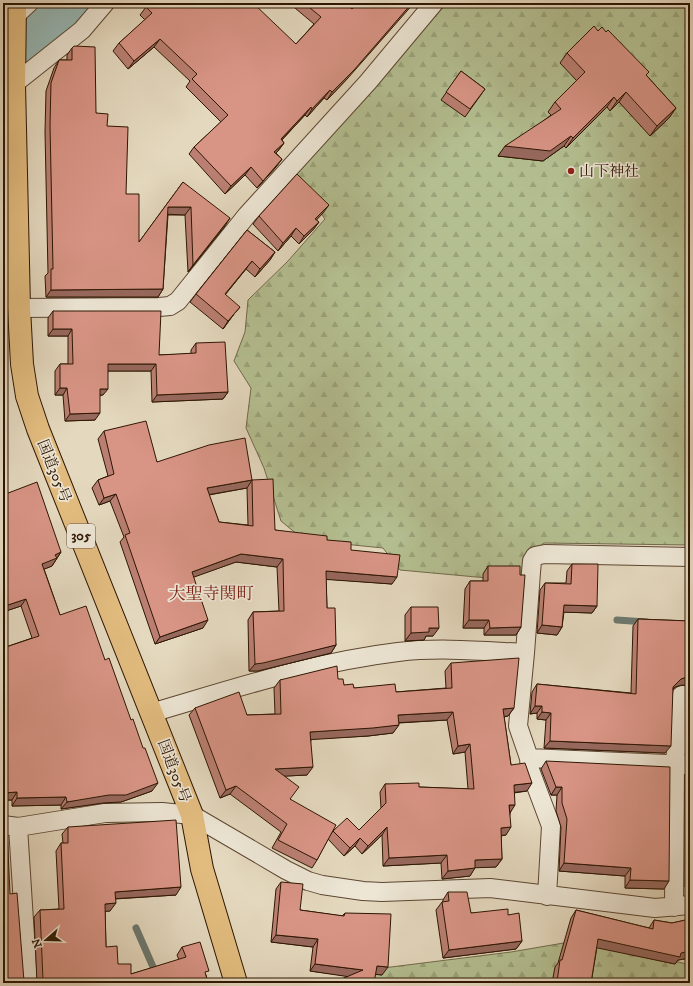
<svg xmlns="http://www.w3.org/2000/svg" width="693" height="986" viewBox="0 0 693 986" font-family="'IM FELL DW Pica','Noto Serif JP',serif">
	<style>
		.forest { fill: url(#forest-firs); stroke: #716a4a }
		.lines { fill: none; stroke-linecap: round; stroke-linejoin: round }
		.stream { stroke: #6d786f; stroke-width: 7 }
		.river { stroke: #97b9b7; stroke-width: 42 }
		.street-casing { stroke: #5c4632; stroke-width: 20 }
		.highway-casing { stroke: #2e1603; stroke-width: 24 }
		.street { stroke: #ede6d5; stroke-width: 18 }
		.highway { stroke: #e2bc7f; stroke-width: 22 }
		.wall { fill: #ba7f72; stroke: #2e1603; fill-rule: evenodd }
		.shaded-wall { fill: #97685d; stroke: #2e1603 }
		.building { fill: #d89485; stroke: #2e1603; fill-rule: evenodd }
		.poi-dot { fill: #8f2418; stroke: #ede6d5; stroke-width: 1.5 }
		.labels { text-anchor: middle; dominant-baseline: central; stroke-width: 3.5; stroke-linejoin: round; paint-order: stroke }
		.shield { fill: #ede6d5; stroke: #675442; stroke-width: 1 }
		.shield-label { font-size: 14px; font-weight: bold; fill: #2e1603 }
		.poi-label { font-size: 15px; fill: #2e1603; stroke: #ede6d5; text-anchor: start }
		.street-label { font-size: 15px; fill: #2e1603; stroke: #ede6d5 }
		.quarter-label { font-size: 17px; fill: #7a1f14; stroke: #ede6d5 }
	</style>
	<defs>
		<pattern id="forest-firs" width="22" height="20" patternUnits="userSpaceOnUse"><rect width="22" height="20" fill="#b4bf91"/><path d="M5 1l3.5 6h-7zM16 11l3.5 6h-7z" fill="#9ba37b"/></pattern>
	</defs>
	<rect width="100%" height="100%" fill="#e4d8be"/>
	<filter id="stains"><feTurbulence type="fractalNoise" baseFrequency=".005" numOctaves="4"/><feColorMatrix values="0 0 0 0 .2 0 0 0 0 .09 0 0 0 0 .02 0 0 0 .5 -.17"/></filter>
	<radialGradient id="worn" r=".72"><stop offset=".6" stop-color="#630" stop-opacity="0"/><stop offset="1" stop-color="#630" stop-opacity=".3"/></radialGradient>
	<path class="forest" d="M 447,3 L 690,3 L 690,545 L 544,543 L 525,557 L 520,581 L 400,570 L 383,548 L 304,540 L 281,521 L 264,468 L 246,428 L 251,388 L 234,361 L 245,332 L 248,300 L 288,261 L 325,219 L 294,177 Z
		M 587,939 L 690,965 L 690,983 L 351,983 L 375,969 L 511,952 Z"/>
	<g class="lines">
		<path class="stream" d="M 617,620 L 646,622
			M 136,928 L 157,976 L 156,983"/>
		<path class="river" d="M 3,53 L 27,41 L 72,3"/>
		<g class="street-casing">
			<path id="street" d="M 3,23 L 15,16 L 29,3
				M 3,88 L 14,84 L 82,30 L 105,3
				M 19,308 L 159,307 L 170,306 L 178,301 L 247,215 L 368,82 L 434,3
				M 525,653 L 518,726 L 529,758 L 530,770 L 551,826 L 547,896
				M 151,713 C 233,689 314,662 398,652 C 439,647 484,651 525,653 L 531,572 L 532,561 L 535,556 L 545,554 L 690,557
				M 529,758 L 690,765
				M 3,825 L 18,827 L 105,813 L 162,812 L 192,815 L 286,870 L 308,881 L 322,885 L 363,891 L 382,892 L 490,888 L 655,908 L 690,905
				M 18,827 L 28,983
				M 674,907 L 675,765 L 678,724 L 677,699 L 682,695 L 690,695"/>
		</g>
		<g class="highway-casing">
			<path id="highway" d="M 15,3 L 14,84 L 19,308 L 22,364 L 27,396 L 38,429 L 192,815 L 202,869 L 236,983"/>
		</g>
		<use href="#street" class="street"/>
		<use href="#highway" class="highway"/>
	</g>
	<path class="wall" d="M 289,3 L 345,3 L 348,78 L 327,100 L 324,98 L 307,117 L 305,115 L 282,140 L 284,143 L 278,151 L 276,153 L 282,159 L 276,167 L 257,188 L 245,175 L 225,194 L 189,154 L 194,147 L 221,122 L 186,87 L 190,81 L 154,47 L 128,69 L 113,51 L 119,43 L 145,20 L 140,15 L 146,7 L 296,44 L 314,24 Z
		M 72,48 L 96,113 L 107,126 L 139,242 L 183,182 L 225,226 L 188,272 L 185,215 L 168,215 L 163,289 L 158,297 L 46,297 L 45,276 L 48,273 L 45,132 L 46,91 L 54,68 L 59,60 L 67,60 L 67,55 Z
		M 567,53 L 646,75 L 676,108 L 669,118 L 650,136 L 619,102 L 610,111 L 607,107 L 566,148 L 564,146 L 543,161 L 498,156 L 551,115 L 548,112 L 555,102 L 577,81 L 560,63 Z
		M 461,71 L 485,89 L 465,117 L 441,100 Z
		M 323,213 L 316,220 L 319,222 L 313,230 L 299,244 L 291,236 L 278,251 L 253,224 L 259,216 Z
		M 247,230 L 275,252 L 270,260 L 255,277 L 246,269 L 225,295 L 234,314 L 223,329 L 190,302 L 196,294 Z
		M 53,311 L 159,355 L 191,354 L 191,350 L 196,343 L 228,392 L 223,399 L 152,402 L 151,371 L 108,371 L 103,395 L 100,395 L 95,420 L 65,421 L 63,395 L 55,395 L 55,371 L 60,364 L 68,364 L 68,336 L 48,336 L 48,318 Z
		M 104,431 L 157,462 L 252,480 L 275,530 L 327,540 L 351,550 L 392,584 L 326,579 L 327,608 L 336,645 L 331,653 L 258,671 L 249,671 L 248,620 L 253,612 L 279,611 L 277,567 L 236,562 L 193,577 L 203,628 L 155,644 L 120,542 L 124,537 L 110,501 L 99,505 L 92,488 L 98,480 L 108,476 L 98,439 ZM 247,488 L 248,525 L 219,522 L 209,495 Z
		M 3,495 L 61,552 L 52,566 L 44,569 L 60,615 L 105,660 L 152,791 L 121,802 L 103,803 L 61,809 L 61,805 L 12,806 L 12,800 L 3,800 L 3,648 L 32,638 L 21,606 L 3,612 Z
		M 572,564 L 597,606 L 592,613 L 564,612 L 562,627 L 557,635 L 537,633 L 540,590 L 545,583 L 566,583 L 567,571 Z
		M 488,566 L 521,627 L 516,635 L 484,635 L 484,628 L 463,628 L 465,589 L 470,581 L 483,581 L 483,574 Z
		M 411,607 L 433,636 L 426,636 L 424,640 L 405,641 L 405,615 Z
		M 638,619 L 690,621 L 690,686 L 682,685 L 675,687 L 673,690 L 665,753 L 544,748 L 546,720 L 537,719 L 537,713 L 530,714 L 532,692 L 537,684 L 631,693 L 633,626 Z
		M 451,663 L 514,708 L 508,716 L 504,717 L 511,765 L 527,791 L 514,793 L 506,835 L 501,836 L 502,859 L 496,867 L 475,867 L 470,876 L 442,879 L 441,863 L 383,866 L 382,835 L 362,854 L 355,846 L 344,856 L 328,839 L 317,860 L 312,868 L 272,848 L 281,832 L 230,794 L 220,798 L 189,715 L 195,708 L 247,715 L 275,714 L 274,688 L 280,680 L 338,679 L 344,685 L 354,688 L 396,692 L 446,688 L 445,671 ZM 447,720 L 453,754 L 465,752 L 468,789 L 419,787 L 385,784 L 380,792 L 381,808 L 359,830 L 333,831 L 330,835 L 290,799 L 284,776 L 307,775 L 311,739 L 368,736 L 393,733 L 399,723 Z
		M 690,702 L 690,755 L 686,754 L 688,706 Z
		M 546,761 L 664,889 L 625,888 L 625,876 L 559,871 L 561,827 L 556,811 L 557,795 L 551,795 L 541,769 Z
		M 690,769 L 690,887 L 685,887 L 685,775 Z
		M 68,827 L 176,895 L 115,899 L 110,911 L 105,911 L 106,947 L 118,964 L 131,974 L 179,960 L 177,955 L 182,947 L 206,975 L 208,983 L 37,983 L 34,917 L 40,910 L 59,909 L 56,851 L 61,843 L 63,843 L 62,834 Z
		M 281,882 L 300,910 L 342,916 L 345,913 L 382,975 L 376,974 L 348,976 L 310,971 L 313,947 L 271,942 L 276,889 Z
		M 448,892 L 471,913 L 508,915 L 522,941 L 516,949 L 443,958 L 436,910 L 442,902 L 443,901 L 443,900 Z
		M 576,910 L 649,928 L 654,920 L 672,923 L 690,919 L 690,958 L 678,960 L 675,964 L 597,947 L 591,983 L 552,983 L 555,967 L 558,963 L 571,918 Z"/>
	<path class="shaded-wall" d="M 412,3 L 414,3 L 348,78 L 327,100 L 332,92 Z
		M 160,39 L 154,47 L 128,69 L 134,61 Z
		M 330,90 L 324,98 L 307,117 L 312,109 Z
		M 626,92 L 619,102 L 610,111 L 617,101 Z
		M 614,97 L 607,107 L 566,148 L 573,138 Z
		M 311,107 L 305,115 L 275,147 L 281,139 Z
		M 676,108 L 669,118 L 650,136 L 657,126 Z
		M 571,136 L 564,146 L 543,161 L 498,156 L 505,146 Z
		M 284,143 L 278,151 L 269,160 L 274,152 Z
		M 282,159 L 276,167 L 257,188 L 263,181 Z
		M 251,167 L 245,175 L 225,194 L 231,186 Z
		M 329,205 L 323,213 L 310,227 L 315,219 Z
		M 168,207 L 191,207 L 185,215 L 163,214 Z
		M 230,218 L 225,226 L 188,272 L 193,265 Z
		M 319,222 L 313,230 L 299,244 L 304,236 Z
		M 296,228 L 291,236 L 278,251 L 283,243 Z
		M 275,252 L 270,260 L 255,277 L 260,269 Z
		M 252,261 L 246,269 L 219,302 L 225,294 Z
		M 163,289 L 158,297 L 46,297 L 51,290 Z
		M 240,307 L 234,314 L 223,329 L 228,321 Z
		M 53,329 L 72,329 L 68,336 L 48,336 Z
		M 108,364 L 156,364 L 151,371 L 103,371 Z
		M 60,388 L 67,388 L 63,395 L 55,395 Z
		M 100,389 L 108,389 L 103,395 L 95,395 Z
		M 228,392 L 223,399 L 152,402 L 157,395 Z
		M 100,413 L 95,420 L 65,421 L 70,414 Z
		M 252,480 L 247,488 L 201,496 L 207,488 Z
		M 116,494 L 110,501 L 99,505 L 104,498 Z
		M 61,552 L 52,566 L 37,572 L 42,564 L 55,555 Z
		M 241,554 L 283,559 L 277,567 L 236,562 L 186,580 L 192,572 Z
		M 326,571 L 397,577 L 392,584 L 320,579 Z
		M 26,599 L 21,606 L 3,612 L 3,609 L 5,606 Z
		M 564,605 L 597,606 L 592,613 L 559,612 Z
		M 208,620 L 203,628 L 155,644 L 160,637 Z
		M 469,620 L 489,620 L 484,628 L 463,628 Z
		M 542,625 L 562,627 L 557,635 L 537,633 Z
		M 521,627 L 516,635 L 484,635 L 490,628 Z
		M 429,628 L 439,628 L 433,636 L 426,636 L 424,640 L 405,641 L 411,633 Z
		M 336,645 L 331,653 L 258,671 L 249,671 L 255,664 Z
		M 687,677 L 690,677 L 690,686 L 682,685 L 675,687 L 667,695 L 673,687 L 681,679 Z
		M 535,706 L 542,706 L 537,713 L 530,714 Z
		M 514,708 L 508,716 L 497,717 L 503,709 Z
		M 453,712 L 447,720 L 392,723 L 398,715 Z
		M 542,712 L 551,713 L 546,720 L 537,719 Z
		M 399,725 L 393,733 L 368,736 L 305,740 L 310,732 Z
		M 550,741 L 671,746 L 665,753 L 544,748 Z
		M 470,744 L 465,752 L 453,754 L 458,746 Z
		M 690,749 L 690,755 L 686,754 Z
		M 313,767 L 307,775 L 269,777 L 275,769 Z
		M 158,783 L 152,791 L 121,802 L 103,803 L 61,809 L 67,802 Z
		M 532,783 L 527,791 L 508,793 L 514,785 Z
		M 236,786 L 230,794 L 220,798 L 226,790 Z
		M 556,787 L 562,787 L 557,795 L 551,795 Z
		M 17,792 L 12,800 L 3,800 L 3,793 Z
		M 66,797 L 61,805 L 12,806 L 17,798 Z
		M 509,805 L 515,805 L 510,813 Z
		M 387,827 L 382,835 L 362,854 L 368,846 Z
		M 511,827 L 506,835 L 495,836 L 501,828 Z
		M 360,838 L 355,846 L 344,856 L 350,848 Z
		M 447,855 L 441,863 L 383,866 L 389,858 Z
		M 502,859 L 496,867 L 469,868 L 475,860 Z
		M 564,863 L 631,868 L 625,876 L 559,871 Z
		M 475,868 L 470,876 L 442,879 L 448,871 Z
		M 690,879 L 690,887 L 685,887 Z
		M 630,880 L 669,881 L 664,889 L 625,888 Z
		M 181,887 L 176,895 L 110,899 L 115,892 Z
		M 116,903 L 110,911 L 99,912 L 105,904 Z
		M 276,935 L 318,939 L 313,947 L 271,942 Z
		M 598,939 L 690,951 L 690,958 L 678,960 L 675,964 L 593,947 Z
		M 522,941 L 516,949 L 443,958 L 449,950 Z
		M 315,964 L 363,970 L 357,978 L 310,971 Z
		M 377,966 L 388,967 L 382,975 L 372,974 Z"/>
	<path class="building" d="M 150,3 L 253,3 L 296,44 L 321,17 L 304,3 L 345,3 L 352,9 L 358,3 L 412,3 L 354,70 L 332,92 L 330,90 L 312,109 L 311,107 L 281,139 L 284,143 L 274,152 L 282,159 L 263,181 L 251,167 L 231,186 L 194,147 L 228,115 L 192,79 L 197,74 L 160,39 L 134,61 L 119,43 L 152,13 L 146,7 Z
		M 594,26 L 598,31 L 602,27 L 606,32 L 608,30 L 649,72 L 646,75 L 676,108 L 657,126 L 626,92 L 617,101 L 614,97 L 573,138 L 571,136 L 550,151 L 505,146 L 561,109 L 555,102 L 585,72 L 567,53 Z
		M 74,46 L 95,47 L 96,113 L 108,114 L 107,126 L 128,127 L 126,194 L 139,194 L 139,242 L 183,182 L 230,218 L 193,265 L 191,207 L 168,207 L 163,289 L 51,290 L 51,269 L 53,269 L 50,125 L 51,83 L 59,60 L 72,60 L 72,48 Z
		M 461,71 L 485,89 L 470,109 L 446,92 Z
		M 297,174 L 329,205 L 315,219 L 319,222 L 304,236 L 296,228 L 283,243 L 259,216 Z
		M 247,230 L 275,252 L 260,269 L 252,261 L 225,294 L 240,307 L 228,321 L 196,294 Z
		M 53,311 L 161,311 L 159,355 L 196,353 L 196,343 L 225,342 L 228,392 L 157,395 L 156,364 L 108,364 L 108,389 L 100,389 L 100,413 L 70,414 L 67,388 L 60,388 L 60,364 L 73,364 L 72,329 L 53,329 Z
		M 146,421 L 157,462 L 209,445 L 245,438 L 252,480 L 273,479 L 275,530 L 327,536 L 327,540 L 351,542 L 351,550 L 400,555 L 397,577 L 326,571 L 327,608 L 335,608 L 336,645 L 263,663 L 255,664 L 253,612 L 284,611 L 283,559 L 241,554 L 192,572 L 208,620 L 160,637 L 125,535 L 130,533 L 116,494 L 104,498 L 98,480 L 114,474 L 104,431 ZM 252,480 L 253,526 L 219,522 L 207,488 Z
		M 37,482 L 61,552 L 55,555 L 57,558 L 42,564 L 60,615 L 86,606 L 105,660 L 109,658 L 131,720 L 133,719 L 143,748 L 145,748 L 158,783 L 126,795 L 109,795 L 67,802 L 66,797 L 17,798 L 17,792 L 3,793 L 3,648 L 39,636 L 26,599 L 5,606 L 3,602 L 3,495 Z
		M 572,564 L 598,564 L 597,606 L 564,605 L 562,627 L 542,625 L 545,583 L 571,584 Z
		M 488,566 L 520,566 L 520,575 L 525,575 L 521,627 L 490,628 L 489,620 L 469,620 L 470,581 L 488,581 Z
		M 411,607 L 438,607 L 439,628 L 429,628 L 429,632 L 411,633 Z
		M 638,619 L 690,621 L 690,677 L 687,677 L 681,679 L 673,687 L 671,746 L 550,741 L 551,713 L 542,712 L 542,706 L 535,706 L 537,684 L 636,694 Z
		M 519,658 L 514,708 L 503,709 L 511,765 L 525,763 L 532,783 L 514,785 L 515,805 L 509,805 L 511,827 L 501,828 L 502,859 L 475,860 L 475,868 L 448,871 L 447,855 L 389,858 L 387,827 L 368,846 L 360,838 L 350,848 L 333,831 L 347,818 L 359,830 L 386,803 L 385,784 L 419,783 L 419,787 L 474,789 L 470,744 L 458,746 L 453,712 L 398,715 L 399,725 L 373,728 L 310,732 L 313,767 L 275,769 L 299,787 L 290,799 L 336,825 L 317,860 L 278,840 L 287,824 L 236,786 L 226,790 L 195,708 L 239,692 L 247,715 L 281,714 L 280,680 L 337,666 L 338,679 L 343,679 L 344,685 L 353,684 L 354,688 L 395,684 L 396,692 L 452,688 L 451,663 Z
		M 546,761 L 670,767 L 669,881 L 630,880 L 631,868 L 564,863 L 567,819 L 562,803 L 562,787 L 556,787 Z
		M 176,820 L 181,887 L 115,892 L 116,903 L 105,904 L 106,947 L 117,946 L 118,964 L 131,964 L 131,974 L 186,957 L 182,947 L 200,942 L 209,971 L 205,972 L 208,983 L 40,983 L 43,980 L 40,910 L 64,909 L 61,843 L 68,843 L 68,827 Z
		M 3,829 L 7,829 L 10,894 L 17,893 L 24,981 L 28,983 L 3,983 Z
		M 281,882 L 303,884 L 300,910 L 344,916 L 345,913 L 391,914 L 388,967 L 377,966 L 374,983 L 332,983 L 363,970 L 315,964 L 318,939 L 276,935 Z
		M 448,892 L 467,892 L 471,913 L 508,909 L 508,915 L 519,913 L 522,941 L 449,950 L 442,902 L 449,901 Z
		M 576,910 L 653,929 L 654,920 L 672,923 L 690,919 L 690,951 L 681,953 L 680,957 L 598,939 L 591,983 L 561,983 L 557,982 L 560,960 L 562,960 Z"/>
	<circle class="poi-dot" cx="571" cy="171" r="4"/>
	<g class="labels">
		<rect class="shield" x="67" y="524" width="28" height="24" rx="3"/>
		<g class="shield-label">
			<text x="81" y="536">305</text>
		</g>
		<g class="poi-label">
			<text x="579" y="171">山下神社</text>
		</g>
		<g class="street-label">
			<text transform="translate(54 471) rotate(68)">国道305号</text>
			<text transform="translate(174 771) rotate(69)">国道305号</text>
		</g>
		<g class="quarter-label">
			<text x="211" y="594">大聖寺関町</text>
		</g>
	</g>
	<rect width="693" height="986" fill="none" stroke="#e4d8be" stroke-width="16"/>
	<rect x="4" y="4" width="685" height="978" fill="none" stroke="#2e1603" stroke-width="2"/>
	<rect x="8" y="8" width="677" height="970" fill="none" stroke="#2e1603"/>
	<g transform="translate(46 940) rotate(250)" stroke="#ede6d5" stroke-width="3" paint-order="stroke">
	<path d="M0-3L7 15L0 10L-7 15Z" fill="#2e1603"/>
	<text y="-6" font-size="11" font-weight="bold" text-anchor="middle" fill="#2e1603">N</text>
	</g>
	<rect width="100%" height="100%" filter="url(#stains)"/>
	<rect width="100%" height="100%" fill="url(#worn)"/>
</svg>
